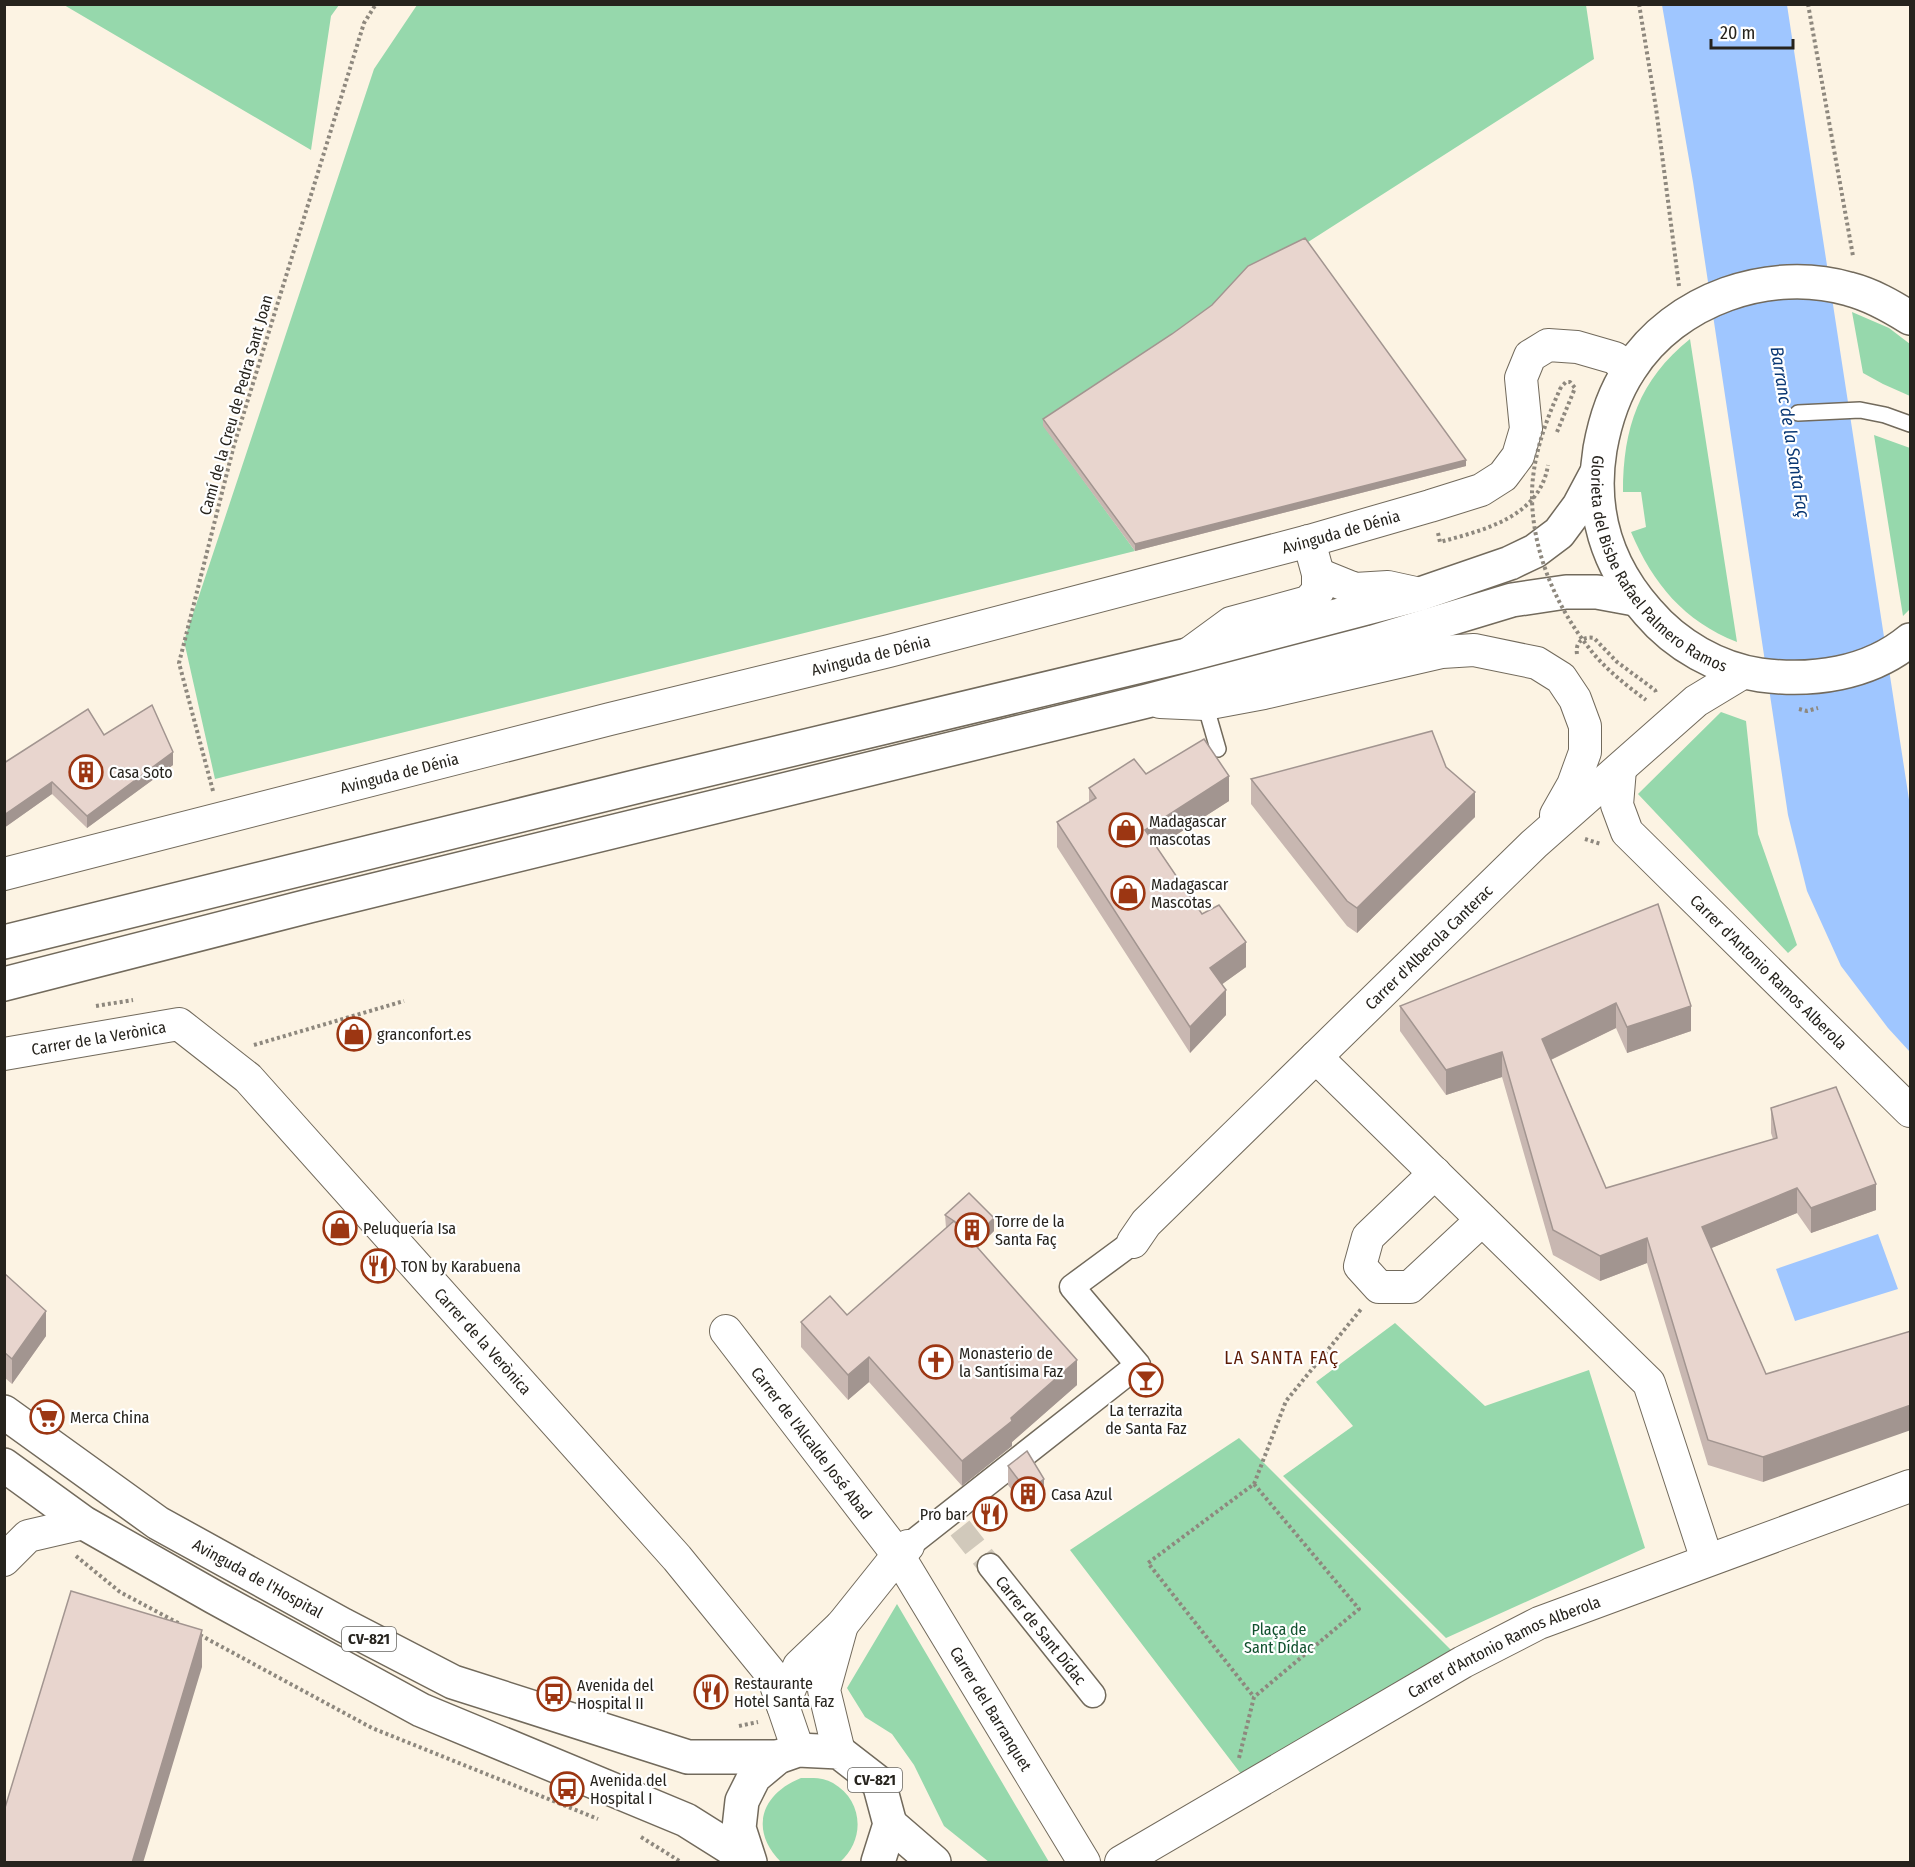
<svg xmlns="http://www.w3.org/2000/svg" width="1915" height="1867" viewBox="0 0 1915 1867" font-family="'Fira Sans Condensed',sans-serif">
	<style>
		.green { fill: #96d8ac }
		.water { fill: #9fc6ff }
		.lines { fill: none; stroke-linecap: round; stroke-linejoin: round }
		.pedestrian-tunnel { stroke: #d1c9bb; stroke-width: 24; stroke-dasharray: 24 12; stroke-linecap: butt }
		.service-casing { stroke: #726a5c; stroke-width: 18 }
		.pedestrian-casing { stroke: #726a5c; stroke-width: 27 }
		.minor-casing { stroke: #726a5c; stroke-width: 34 }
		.primary-casing { stroke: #726a5c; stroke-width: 36 }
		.path { stroke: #8e887e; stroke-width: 4; stroke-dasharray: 3 3; stroke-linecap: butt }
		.service { stroke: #fff; stroke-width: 15 }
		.pedestrian { stroke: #fff; stroke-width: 24 }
		.minor { stroke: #fff; stroke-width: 32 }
		.primary { stroke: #fff; stroke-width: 33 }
		.path-bridge { stroke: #8e887e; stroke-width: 4; stroke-dasharray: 3 3; stroke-linecap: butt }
		.wall { fill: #c8b7b1 }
		.shaded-wall { fill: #a29590 }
		.building { fill: #e8d5ce; stroke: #a29590; stroke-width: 1.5 }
		.labels { text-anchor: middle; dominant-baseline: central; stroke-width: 4.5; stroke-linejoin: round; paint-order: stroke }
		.shield { fill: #fff; stroke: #676561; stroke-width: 1.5 }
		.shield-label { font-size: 15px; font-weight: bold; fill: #26231d }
		.street-label { font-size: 16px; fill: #26231d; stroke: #fff }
		.poi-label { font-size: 16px; fill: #26231d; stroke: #fff; text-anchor: start }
		.park-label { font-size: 16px; fill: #11512e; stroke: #fff }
		.water-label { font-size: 18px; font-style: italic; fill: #083673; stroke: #fff }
		.neighbourhood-label { font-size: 18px; letter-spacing: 1.5px; fill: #5d1c06; stroke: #fff }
	</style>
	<rect width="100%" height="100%" fill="#fcf3e3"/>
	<path class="green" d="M 64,5 L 339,5 L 331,16 L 311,150 Z
		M 417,5 L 1586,5 L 1594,59 L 1305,244 L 1212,311 L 1043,425 L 1135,551 L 215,779 L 184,641 L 374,69 Z
		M 1852,312 L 1889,328 L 1910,344 L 1910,396 L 1883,384 L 1863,373 Z
		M 1690,339 L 1737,642 C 1684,621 1653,584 1631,532 L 1646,527 L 1641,492 L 1623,492 C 1623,428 1639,380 1690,339 Z
		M 1874,435 L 1910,448 L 1910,609 L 1903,616 Z
		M 1721,712 L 1746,721 L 1758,834 L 1797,945 L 1788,953 L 1638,794 Z
		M 1395,1323 L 1485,1406 L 1589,1370 L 1645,1548 L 1446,1638 L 1283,1476 L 1353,1426 L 1316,1382 Z
		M 1239,1438 L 1463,1662 L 1251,1787 L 1070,1550 Z
		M 897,1604 L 1049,1862 L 989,1862 L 944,1826 L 914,1765 L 892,1734 L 865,1717 L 847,1688 Z
		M 801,1778 C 812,1778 823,1777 833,1783 C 864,1801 865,1840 840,1862 L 781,1862 C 749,1830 761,1794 801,1778 Z"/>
	<path class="water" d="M 1662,5 L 1787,5 L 1910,806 L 1910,1052 L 1888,1028 L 1841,966 L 1807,891 L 1788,815 L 1693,182 Z
		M 1878,1234 L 1898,1289 L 1795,1321 L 1776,1269 Z"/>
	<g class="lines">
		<path class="pedestrian-tunnel" d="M 960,1528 L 990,1566"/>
		<g class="service-casing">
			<path id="service" d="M 1798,413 L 1860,410 L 1885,415 L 1910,424
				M 1205,704 L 1218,749"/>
		</g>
		<g class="pedestrian-casing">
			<g id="pedestrian">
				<path d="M 908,1546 L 1138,1365 L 1072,1287 L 1133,1242"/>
				<path id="s1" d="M 990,1566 L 1093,1695"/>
			</g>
		</g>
		<g class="minor-casing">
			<g id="minor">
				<path d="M 1318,574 L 1355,589 L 1388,587 L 1420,594"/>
				<path d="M 1190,653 L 1231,623 L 1308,602 L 1318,591 L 1318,574 L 1309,541"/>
				<path d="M 1160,702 L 1205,704 L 1264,693 L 1442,652 L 1474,650 L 1537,663 L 1561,678 L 1575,699 L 1585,726 L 1585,752 L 1573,785 L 1556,815"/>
				<path id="s2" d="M 1620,769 L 1617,805 L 1627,832 L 1910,1111"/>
				<path id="s3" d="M 4,874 L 610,719 L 889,651 L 1309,541 L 1430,506 L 1481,490 L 1503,476 L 1518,456 L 1526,429 L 1521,378 L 1530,356 L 1548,345 L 1577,347 L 1615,358 L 1629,371"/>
				<path id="s4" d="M 4,1054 L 179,1024 L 248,1078 L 677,1558 L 773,1676 L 783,1706"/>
				<path d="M 1316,1057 L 1649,1383 L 1707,1560"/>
				<path d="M 1435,1173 L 1368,1237 L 1360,1266 L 1379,1287 L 1410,1287 L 1482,1220"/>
				<path id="s5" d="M 1133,1242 L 1146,1223 L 1534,844 L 1696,701 L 1744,672"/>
				<path id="s6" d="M 726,1331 L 898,1555 L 1084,1862"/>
				<path d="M 4,1560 L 28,1536 L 84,1523"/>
				<path d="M 798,1750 L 783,1706 L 799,1666 L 842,1625 L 898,1555 L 908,1546"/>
				<path d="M 839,1752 L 824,1690 L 842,1625"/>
				<path id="s7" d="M 1121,1862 L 1463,1662 L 1539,1623 L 1910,1486"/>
			</g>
		</g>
		<g class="primary-casing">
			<g id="primary">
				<path id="s8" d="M 1910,318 C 1891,306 1872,295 1849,289 C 1770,266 1675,299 1630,369 C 1614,393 1605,421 1600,449 C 1590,510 1607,566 1648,612 C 1676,645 1718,669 1760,675 C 1812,682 1869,674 1910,640"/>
				<path d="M 4,942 L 647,784 L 1187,655 L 1420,594 L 1510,563 L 1535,551 L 1559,533 L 1579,506 L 1596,474"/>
				<path d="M 4,984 L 309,906 L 1147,701 L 1373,642 L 1512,600 L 1566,592 L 1597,592 L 1635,599"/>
				<path id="s9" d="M 4,1412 L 158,1523 L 343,1625 L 453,1682 L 688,1757 L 778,1757"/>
				<path d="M 4,1465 L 84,1523 L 214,1597 L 421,1710 L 686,1820 L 748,1859"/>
				<path d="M 890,1824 L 934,1862"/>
				<path d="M 750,1862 L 739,1828 L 742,1801 L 754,1777 L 778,1757 L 798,1750 L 839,1752 L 879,1783 L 890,1824 L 878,1862"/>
			</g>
		</g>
		<path class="path" d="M 1639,4 L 1656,108 L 1679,286
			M 1808,4 L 1853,256
			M 1557,432 L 1575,388 L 1570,382 L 1566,382 L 1561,387
			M 1438,533 L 1440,542 C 1484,530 1540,517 1548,465
			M 1577,654 C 1575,642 1583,636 1594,638 L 1617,662 L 1655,690 L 1657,695
			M 1799,709 L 1807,711 L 1818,708
			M 213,791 L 179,663 L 234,445 L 364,23 L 376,4
			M 1585,839 L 1601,844
			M 96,1006 L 133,1000
			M 254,1045 L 404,1001
			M 1254,1484 L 1286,1401 L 1362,1308
			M 76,1556 L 120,1592 L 180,1624
			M 200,1635 L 372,1728 L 598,1819
			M 739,1726 L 758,1722
			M 1239,1758 L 1254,1697 L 1359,1609 L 1254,1484 L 1148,1563 L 1254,1697
			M 641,1837 L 681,1862"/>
		<use href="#service" class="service"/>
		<use href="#pedestrian" class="pedestrian"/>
		<use href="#minor" class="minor"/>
		<use href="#primary" class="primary"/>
		<path class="path-bridge" d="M 1561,387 C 1546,420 1533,455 1532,492 C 1531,548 1555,605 1589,648 C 1605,669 1626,685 1646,700"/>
	</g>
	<path class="wall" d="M 1043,419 L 1466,466 L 1135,551 L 1043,426 Z
		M 104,735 L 173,765 L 87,828 L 52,794 L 4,828 L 4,763 Z
		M 1446,767 L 1475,817 L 1357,933 L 1347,926 L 1251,804 L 1251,779 Z
		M 1146,774 L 1229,801 L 1157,847 L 1202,914 L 1246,967 L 1222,984 L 1226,1015 L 1190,1053 L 1057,847 L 1057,822 L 1089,802 L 1089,788 Z
		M 1658,904 L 1691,1031 L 1627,1053 L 1616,1028 L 1551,1060 L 1606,1188 L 1773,1139 L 1771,1133 L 1771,1108 L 1876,1210 L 1811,1233 L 1797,1213 L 1711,1248 L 1766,1374 L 1763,1482 L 1708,1465 L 1647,1263 L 1600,1281 L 1553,1255 L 1502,1077 L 1446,1095 L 1400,1031 L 1400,1006 Z
		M 945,1215 L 994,1231 L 978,1247 L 1077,1385 L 1012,1442 L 1012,1446 L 962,1486 L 869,1382 L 848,1400 L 801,1347 L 801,1322 L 847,1315 L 946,1228 Z
		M 4,1273 L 46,1336 L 12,1384 L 4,1377 Z
		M 1008,1466 L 1044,1498 L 1027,1510 L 1008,1485 Z"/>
	<path class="shaded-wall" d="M 1466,460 L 1466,466 L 1135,551 L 1135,544 Z
		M 173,752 L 173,765 L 87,828 L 87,816 Z
		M 1229,776 L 1229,801 L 1145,855 L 1145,830 Z
		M 52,782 L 52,794 L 4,828 L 4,815 Z
		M 1475,792 L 1475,817 L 1357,933 L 1357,908 Z
		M 1246,942 L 1246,967 L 1210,993 L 1210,968 Z
		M 1226,990 L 1226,1015 L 1190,1053 L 1190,1027 Z
		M 1616,1003 L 1616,1028 L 1542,1064 L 1542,1039 Z
		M 1691,1006 L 1691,1031 L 1627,1053 L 1627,1027 Z
		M 1502,1052 L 1502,1077 L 1446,1095 L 1446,1070 Z
		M 1876,1184 L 1876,1210 L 1811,1233 L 1811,1208 Z
		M 1797,1188 L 1797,1213 L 1702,1252 L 1702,1227 Z
		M 994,1218 L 994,1231 L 975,1250 L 975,1237 Z
		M 1647,1238 L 1647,1263 L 1600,1281 L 1600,1256 Z
		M 46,1311 L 46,1336 L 12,1384 L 12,1359 Z
		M 869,1357 L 869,1382 L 848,1400 L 848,1375 Z
		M 1077,1360 L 1077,1385 L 1012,1442 L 1012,1446 L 962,1486 L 962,1461 Z
		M 1911,1405 L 1911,1430 L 1763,1482 L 1763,1457 Z
		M 1044,1479 L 1044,1498 L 1027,1510 L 1027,1491 Z
		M 202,1630 L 202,1667 L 143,1863 L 132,1863 Z"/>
	<path class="building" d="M 1305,238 L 1466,460 L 1135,544 L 1043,419 L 1172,334 L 1212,305 L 1248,266 Z
		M 152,705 L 173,752 L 87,816 L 52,782 L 4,815 L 4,763 L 88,709 L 104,735 Z
		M 1432,731 L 1446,767 L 1475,792 L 1357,908 L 1347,901 L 1251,779 Z
		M 1204,739 L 1229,776 L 1145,830 L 1202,914 L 1219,905 L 1246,942 L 1210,968 L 1226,990 L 1190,1027 L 1057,822 L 1096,798 L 1089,788 L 1134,759 L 1146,774 Z
		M 1658,904 L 1691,1006 L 1627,1027 L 1616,1003 L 1542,1039 L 1606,1188 L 1777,1138 L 1771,1108 L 1836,1087 L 1876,1184 L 1811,1208 L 1797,1188 L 1702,1227 L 1766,1374 L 1911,1331 L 1911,1405 L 1763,1457 L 1708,1440 L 1647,1238 L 1600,1256 L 1553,1230 L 1502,1052 L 1446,1070 L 1400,1006 Z
		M 969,1193 L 994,1218 L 975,1237 L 954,1221 L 945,1215 Z
		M 954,1221 L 1077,1360 L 1011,1418 L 1012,1421 L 962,1461 L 869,1357 L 848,1375 L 801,1322 L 830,1296 L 847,1315 Z
		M 4,1273 L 46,1311 L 12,1359 L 4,1352 Z
		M 1027,1451 L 1044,1479 L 1027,1491 L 1008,1466 Z
		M 71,1591 L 202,1630 L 132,1863 L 4,1863 L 4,1811 Z"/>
	<defs>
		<g id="building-ring" transform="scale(1.725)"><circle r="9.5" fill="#fff" stroke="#9c3612" stroke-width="1.5"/><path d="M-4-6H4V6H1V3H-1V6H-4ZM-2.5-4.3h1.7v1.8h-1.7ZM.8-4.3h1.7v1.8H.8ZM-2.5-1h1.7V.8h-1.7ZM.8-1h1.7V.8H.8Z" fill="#9c3612"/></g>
		<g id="shop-ring" transform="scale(1.725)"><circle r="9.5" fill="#fff" stroke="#9c3612" stroke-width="1.5"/><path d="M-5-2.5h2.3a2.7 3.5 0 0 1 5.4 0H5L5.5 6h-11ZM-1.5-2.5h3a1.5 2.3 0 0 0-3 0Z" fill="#9c3612"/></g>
		<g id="restaurant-ring" transform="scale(1.725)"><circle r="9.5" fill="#fff" stroke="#9c3612" stroke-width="1.5"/><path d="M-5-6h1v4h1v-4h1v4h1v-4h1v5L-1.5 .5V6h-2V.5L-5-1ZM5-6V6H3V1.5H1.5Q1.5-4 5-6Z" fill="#9c3612"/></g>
		<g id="church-ring" transform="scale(1.725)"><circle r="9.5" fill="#fff" stroke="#9c3612" stroke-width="1.5"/><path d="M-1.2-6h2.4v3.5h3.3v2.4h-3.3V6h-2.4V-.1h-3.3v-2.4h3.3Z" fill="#9c3612"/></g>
		<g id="bar-ring" transform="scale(1.725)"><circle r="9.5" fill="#fff" stroke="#9c3612" stroke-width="1.5"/><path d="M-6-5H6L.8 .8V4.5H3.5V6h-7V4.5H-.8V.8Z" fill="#9c3612"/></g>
		<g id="supermarket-ring" transform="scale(1.725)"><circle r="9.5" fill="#fff" stroke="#9c3612" stroke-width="1.5"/><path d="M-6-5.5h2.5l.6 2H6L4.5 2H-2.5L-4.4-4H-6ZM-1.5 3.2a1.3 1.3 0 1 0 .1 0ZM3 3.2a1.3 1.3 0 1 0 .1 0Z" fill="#9c3612"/></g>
		<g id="bus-ring" transform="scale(1.725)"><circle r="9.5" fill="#fff" stroke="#9c3612" stroke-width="1.5"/><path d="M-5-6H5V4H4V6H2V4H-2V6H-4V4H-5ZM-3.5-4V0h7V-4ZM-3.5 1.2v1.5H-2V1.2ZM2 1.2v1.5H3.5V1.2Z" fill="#9c3612"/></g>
	</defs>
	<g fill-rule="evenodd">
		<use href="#building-ring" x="86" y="772"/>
		<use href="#shop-ring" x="1126" y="830"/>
		<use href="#shop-ring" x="1128" y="893"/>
		<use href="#shop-ring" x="354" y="1034"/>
		<use href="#shop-ring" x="340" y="1228"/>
		<use href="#building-ring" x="972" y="1230"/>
		<use href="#restaurant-ring" x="378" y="1266"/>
		<use href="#church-ring" x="936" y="1362"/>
		<use href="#bar-ring" x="1146" y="1380"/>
		<use href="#supermarket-ring" x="47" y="1417"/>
		<use href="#building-ring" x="1028" y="1494"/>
		<use href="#restaurant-ring" x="990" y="1514"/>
		<use href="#restaurant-ring" x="711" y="1692"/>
		<use href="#bus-ring" x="554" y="1694"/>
		<use href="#bus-ring" x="567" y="1789"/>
	</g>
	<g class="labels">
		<g class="shield">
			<rect x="342" y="1627" width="54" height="24" rx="4.5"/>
			<rect x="848" y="1768" width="54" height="24" rx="4.5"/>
		</g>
		<g class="shield-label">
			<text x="369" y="1639">CV-821</text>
			<text x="875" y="1780">CV-821</text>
		</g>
		<g class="street-label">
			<text transform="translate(236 405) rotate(-74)">Camí de la Creu de Pedra Sant Joan</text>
			<text stroke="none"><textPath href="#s3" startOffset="1380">Avinguda de Dénia</textPath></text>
			<text stroke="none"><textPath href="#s8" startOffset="542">Glorieta del Bisbe Rafael Palmero Ramos</textPath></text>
			<text stroke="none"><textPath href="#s3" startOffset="894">Avinguda de Dénia</textPath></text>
			<text stroke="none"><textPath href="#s3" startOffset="408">Avinguda de Dénia</textPath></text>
			<text stroke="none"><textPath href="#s5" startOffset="418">Carrer d'Alberola Canterac</textPath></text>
			<text stroke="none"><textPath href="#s2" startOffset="264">Carrer d'Antonio Ramos Alberola</textPath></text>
			<text stroke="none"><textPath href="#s4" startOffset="96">Carrer de la Verònica</textPath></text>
			<text stroke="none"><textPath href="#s4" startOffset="618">Carrer de la Verònica</textPath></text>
			<text stroke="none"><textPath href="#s6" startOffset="141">Carrer de l'Alcalde José Abad</textPath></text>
			<text stroke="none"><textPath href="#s9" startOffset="304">Avinguda de l'Hospital</textPath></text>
			<text stroke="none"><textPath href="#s1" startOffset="82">Carrer de Sant Dídac</textPath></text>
			<text stroke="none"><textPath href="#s7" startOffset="440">Carrer d'Antonio Ramos Alberola</textPath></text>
			<text stroke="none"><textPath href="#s6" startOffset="462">Carrer del Barranquet</textPath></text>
		</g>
		<g class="poi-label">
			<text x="109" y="772">Casa Soto</text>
			<text x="1149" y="821">Madagascar<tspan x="1149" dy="18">mascotas</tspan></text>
			<text x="1151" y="884">Madagascar<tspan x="1151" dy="18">Mascotas</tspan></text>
			<text x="377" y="1034">granconfort.es</text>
			<text x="995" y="1221">Torre de la<tspan x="995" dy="18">Santa Faç</tspan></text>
			<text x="363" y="1228">Peluquería Isa</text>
			<text x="401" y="1266">TON by Karabuena</text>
			<text x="959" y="1353">Monasterio de<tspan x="959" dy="18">la Santísima Faz</tspan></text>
			<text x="1146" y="1410" text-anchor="middle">La terrazita<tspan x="1146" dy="18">de Santa Faz</tspan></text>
			<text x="70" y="1417">Merca China</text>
			<text x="1051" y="1494">Casa Azul</text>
			<text x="967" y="1514" text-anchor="end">Pro bar</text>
			<text x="734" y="1683">Restaurante<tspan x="734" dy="18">Hotel Santa Faz</tspan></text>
			<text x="577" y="1685">Avenida del<tspan x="577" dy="18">Hospital II</tspan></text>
			<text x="590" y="1780">Avenida del<tspan x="590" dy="18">Hospital I</tspan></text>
		</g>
		<g class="park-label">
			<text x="1279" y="1629">Plaça de<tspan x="1279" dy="18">Sant Dídac</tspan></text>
		</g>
		<g class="water-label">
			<text transform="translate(1790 432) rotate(81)">Barranc de la Santa Faç</text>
		</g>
		<g class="neighbourhood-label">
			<text x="1282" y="1358">LA SANTA FAÇ</text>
		</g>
	</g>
	<rect width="1915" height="1867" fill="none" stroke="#26231d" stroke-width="12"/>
	<path d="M1711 39v9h82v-9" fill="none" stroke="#26231d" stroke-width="3"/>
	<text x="1720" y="39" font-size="18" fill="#26231d" stroke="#ffffff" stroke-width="4.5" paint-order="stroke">20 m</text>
</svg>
